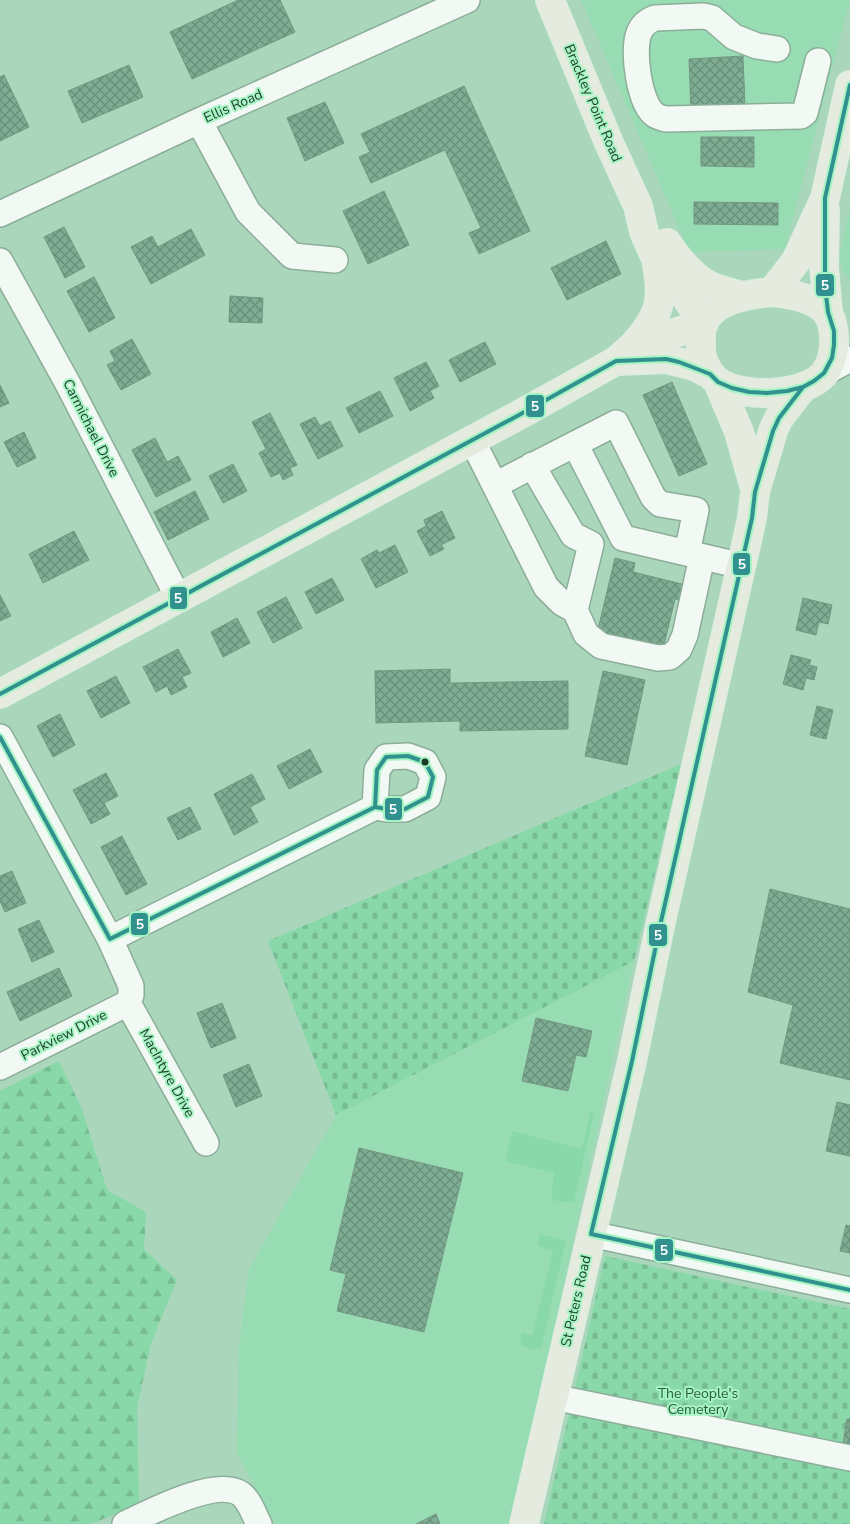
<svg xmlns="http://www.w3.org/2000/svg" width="850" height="1524" viewBox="0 0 850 1524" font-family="'Nunito Sans',sans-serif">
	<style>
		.built { fill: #98dcb3 }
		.green { fill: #89d8a9 }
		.forest { fill: url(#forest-firs) }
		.cemetery { fill: url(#cemetery-stones) }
		.building { fill: url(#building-cross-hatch); stroke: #749782 }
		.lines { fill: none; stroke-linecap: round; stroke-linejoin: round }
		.minor-casing { stroke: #8cae99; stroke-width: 28 }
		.major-casing { stroke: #d9ede0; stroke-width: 30 }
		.minor { stroke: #f2f9f5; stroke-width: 25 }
		.major { stroke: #e6ebe0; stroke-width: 28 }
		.bus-1-casing { stroke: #a6f4c3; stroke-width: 8 }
		.bus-1 { stroke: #30918f; stroke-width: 4 }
		.bus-dot { fill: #1c3c29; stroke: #a6f4c3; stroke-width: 2 }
		.labels { text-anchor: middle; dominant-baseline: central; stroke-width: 4; stroke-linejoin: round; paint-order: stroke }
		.street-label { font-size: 14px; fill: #1c3c29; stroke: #a6f4c3 }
		.park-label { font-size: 14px; fill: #2b5e41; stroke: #a6f4c3 }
		.line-badge { stroke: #a6f4c3; stroke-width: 2 }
		.badge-label { font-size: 14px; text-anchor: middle; font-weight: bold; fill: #fff }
	</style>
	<defs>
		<pattern id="forest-firs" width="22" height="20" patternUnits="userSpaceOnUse" patternTransform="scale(1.25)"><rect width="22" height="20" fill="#89d8a9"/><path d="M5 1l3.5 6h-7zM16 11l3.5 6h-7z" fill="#76ba91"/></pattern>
		<pattern id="cemetery-stones" width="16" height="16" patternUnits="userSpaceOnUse" patternTransform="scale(1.25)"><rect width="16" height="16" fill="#89d8a9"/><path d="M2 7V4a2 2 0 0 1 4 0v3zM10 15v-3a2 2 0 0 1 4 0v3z" fill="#76ba91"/></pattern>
		<pattern id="building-cross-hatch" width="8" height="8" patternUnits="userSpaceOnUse" patternTransform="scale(1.25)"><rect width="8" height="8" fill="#7ead93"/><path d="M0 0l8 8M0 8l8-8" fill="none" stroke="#668e78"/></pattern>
	</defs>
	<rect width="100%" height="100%" fill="#aad6bb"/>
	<path class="built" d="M 581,0 L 850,0 L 785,249 L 689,252 Z
		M 850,207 L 850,279 L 844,273 L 839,258 Z
		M 634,961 L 512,1524 L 275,1524 L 237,1454 L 239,1345 L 249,1269 L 336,1115 Z"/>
	<path class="green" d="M 590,1112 L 594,1113 L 574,1202 C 544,1203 551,1195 555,1173 L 505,1161 L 512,1131 L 582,1149 Z
		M 540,1234 L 566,1241 L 541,1348 C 534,1350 525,1349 520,1343 L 522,1333 L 533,1335 L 553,1250 L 537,1246 Z"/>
	<path class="forest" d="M 59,1061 L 82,1109 L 107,1190 L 146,1212 L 144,1249 L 177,1280 L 151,1343 L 137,1408 L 139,1504 L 91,1524 L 0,1524 L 0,1091 Z"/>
	<path class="cemetery" d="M 681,764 L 634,961 L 336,1115 L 268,941 Z
		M 605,1256 L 850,1309 L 850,1524 L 544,1524 Z"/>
	<path class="building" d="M 238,0 L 280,0 L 295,32 L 192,79 L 170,32 Z
		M 743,56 L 745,107 L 691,110 L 689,59 Z
		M 129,65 L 143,97 L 82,123 L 68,91 Z
		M 4,75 L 29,127 L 0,141 L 0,77 Z
		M 464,86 L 530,231 L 479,254 L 469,233 L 481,228 L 445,150 L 371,183 L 359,157 L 370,152 L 361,134 Z
		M 325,102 L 344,143 L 305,161 L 287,118 Z
		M 701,137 L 754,137 L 754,167 L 701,166 Z
		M 384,191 L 409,245 L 368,264 L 343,211 Z
		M 694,202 L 778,203 L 778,225 L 694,224 Z
		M 64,227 L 85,267 L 65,278 L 44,237 Z
		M 191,229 L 205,255 L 151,284 L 131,247 L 152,236 L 158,247 Z
		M 606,241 L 621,274 L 567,300 L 551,268 Z
		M 94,277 L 115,318 L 89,332 L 67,291 Z
		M 230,296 L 263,298 L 262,323 L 229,322 Z
		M 132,339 L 151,374 L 121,390 L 107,365 L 115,361 L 110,351 Z
		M 485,342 L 496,364 L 460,382 L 449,360 Z
		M 426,362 L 439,386 L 430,391 L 434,398 L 410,411 L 394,378 Z
		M 672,382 L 707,464 L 679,476 L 643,395 Z
		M 0,385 L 9,403 L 0,407 Z
		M 380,391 L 393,416 L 359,433 L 346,408 Z
		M 270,413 L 297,465 L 290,468 L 293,475 L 283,480 L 280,473 L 271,477 L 259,453 L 266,449 L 252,422 Z
		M 315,417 L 320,426 L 330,421 L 343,446 L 318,459 L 300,424 Z
		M 24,432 L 36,458 L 17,467 L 4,442 Z
		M 155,438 L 167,462 L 178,456 L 191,480 L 156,497 L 132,450 Z
		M 233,464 L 247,491 L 223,503 L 209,476 Z
		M 195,491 L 209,519 L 168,540 L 154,512 Z
		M 442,511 L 455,538 L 441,545 L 444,549 L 430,556 L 417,531 L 426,526 L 424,520 Z
		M 74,531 L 89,560 L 43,583 L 29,554 Z
		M 395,545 L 408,572 L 376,588 L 361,559 L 377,550 L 379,553 Z
		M 615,558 L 635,563 L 633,572 L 686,585 L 682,601 L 675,599 L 662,653 L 596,638 Z
		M 332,578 L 344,600 L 316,614 L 305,592 Z
		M 0,595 L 11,616 L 0,621 Z
		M 286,597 L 302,628 L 273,643 L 257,612 Z
		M 803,598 L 832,605 L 828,624 L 819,622 L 816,635 L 796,630 Z
		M 237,618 L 250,643 L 223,657 L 211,632 Z
		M 178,649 L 191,673 L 182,677 L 187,687 L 171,695 L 167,686 L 156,692 L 143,667 Z
		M 791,655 L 811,660 L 809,665 L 817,667 L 814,680 L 806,678 L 803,690 L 783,684 Z
		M 450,669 L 450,683 L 568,681 L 568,729 L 460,731 L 460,721 L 376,723 L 375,671 Z
		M 603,671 L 645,680 L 627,765 L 585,756 Z
		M 116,676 L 130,703 L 101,718 L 87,691 Z
		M 817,706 L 833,710 L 826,739 L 810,735 Z
		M 60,714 L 75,745 L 53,757 L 37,726 Z
		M 310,749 L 322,772 L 289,789 L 277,766 Z
		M 106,773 L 118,796 L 104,803 L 110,814 L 91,824 L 73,790 Z
		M 252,774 L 265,799 L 250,807 L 258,822 L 234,835 L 214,794 Z
		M 190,807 L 201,829 L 178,840 L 167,818 Z
		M 122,836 L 147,884 L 126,895 L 101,847 Z
		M 12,871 L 26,903 L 5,912 L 0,901 L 0,876 Z
		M 770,889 L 850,909 L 850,1080 L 780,1063 L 793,1005 L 748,992 Z
		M 39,920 L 54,952 L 32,962 L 18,929 Z
		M 59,968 L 72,996 L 20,1021 L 7,992 Z
		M 222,1003 L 236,1038 L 211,1048 L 197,1013 Z
		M 536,1018 L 592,1031 L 586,1057 L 576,1055 L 568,1091 L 522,1081 Z
		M 249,1064 L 262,1096 L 236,1107 L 223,1075 Z
		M 837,1102 L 850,1105 L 850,1156 L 826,1151 Z
		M 359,1148 L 463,1173 L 424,1332 L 337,1311 L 346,1274 L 330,1270 Z
		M 846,1225 L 850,1226 L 850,1253 L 840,1251 Z
		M 847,1419 L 850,1419 L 850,1444 L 843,1443 Z
		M 436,1514 L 440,1524 L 416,1524 Z"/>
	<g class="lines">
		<g class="minor-casing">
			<path id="minor" d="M 777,49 L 757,46 L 734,37 L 712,18 L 703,16 L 655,18 C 647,21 642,25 639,33 C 632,50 639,104 655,115 C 658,117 662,118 666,119 L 801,116 L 805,113 L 818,61
				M 199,121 L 248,212 L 292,256 L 335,260
				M 0,214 L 199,121 L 467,0
				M 0,261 L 68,384 L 178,597
				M 824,373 L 850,359
				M 472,440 L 546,587 L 562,603 L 575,610 L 586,634 L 601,646 L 658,658 L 670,657 L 679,649 L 685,635 L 702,557
				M 575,444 L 623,538 L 742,566
				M 532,465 L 573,535 L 591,544 L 575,610
				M 495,485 L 616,423 L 653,497 L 660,504 L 696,510 L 687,553
				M 0,737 L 110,939 L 131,986 L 131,995 L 128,1003
				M 110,939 L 375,807 L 387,809 L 405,809 L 428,797 L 433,777 L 425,762 L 408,756 L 386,757 L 377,770 L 375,807
				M 128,1003 L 206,1143
				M 0,1067 L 128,1003
				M 591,1234 L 850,1290
				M 553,1397 L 850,1458
				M 125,1524 C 150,1512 217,1477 241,1494 C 250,1501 254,1515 259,1524"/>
		</g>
		<g class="major-casing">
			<path id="major" d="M 550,0 L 609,143 L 638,206 L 644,232 L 656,259 L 685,296 L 704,323
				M 825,210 L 824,267 L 828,312
				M 667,243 C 678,260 693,278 712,287 C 721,291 732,293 743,296
				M 772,292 C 792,294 826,299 832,323 C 836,339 835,360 824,374 C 803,397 745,398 720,383 C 710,377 702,362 701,351 C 701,343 700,332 703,324 C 713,299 748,294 772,292 Z
				M 772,292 L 796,261 L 825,198 L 850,85
				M 633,346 C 661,315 664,300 656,259
				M 617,361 L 666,359 L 694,366 L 710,374
				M 718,382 L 739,432 L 755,489
				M 0,694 L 519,415 L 616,361 L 633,346 L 670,334 L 702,325
				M 524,1524 L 632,1061 L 660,926 L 746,545 L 752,518 L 755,492 L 773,431 L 779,418 L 803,387"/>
		</g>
		<use href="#minor" class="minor"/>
		<use href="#major" class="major"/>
		<g class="bus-1-casing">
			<path id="bus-1" d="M 803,387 L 779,418 L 773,431 L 755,492 L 752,518 L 660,926 L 632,1061 L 591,1234 L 850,1290
				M 0,694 L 519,415 L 616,361 L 666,359 L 679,362 L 710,374 L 718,382 L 732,388 L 749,392 L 767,393 L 787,391 L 803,387 L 814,381 L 824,373 L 832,358 L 834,345 L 834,331 L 828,312 L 825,286 L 825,198 L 850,85
				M 0,737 L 110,939 L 375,807
				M 408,756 L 425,762 L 433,777 L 428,797 L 405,809 L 387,809 L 375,807 L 377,770 L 386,757 Z"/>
		</g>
		<use href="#bus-1" class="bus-1"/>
	</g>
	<circle class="bus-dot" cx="425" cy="762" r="4.5"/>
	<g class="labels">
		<g class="street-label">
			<text transform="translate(593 103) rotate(67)">Brackley Point Road</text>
			<text transform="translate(233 106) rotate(-24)">Ellis Road</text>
			<text transform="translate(91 428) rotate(63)">Carmichael Drive</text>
			<text transform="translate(64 1035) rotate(-27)">Parkview Drive</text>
			<text transform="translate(167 1073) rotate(61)">MacIntyre Drive</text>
			<text transform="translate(576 1301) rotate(-77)">St Peters Road</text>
		</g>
		<g class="park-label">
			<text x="698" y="1393">The People's<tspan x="698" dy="16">Cemetery</tspan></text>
		</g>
	</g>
	<g class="line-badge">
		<rect x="815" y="273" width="20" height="24" rx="5" fill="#30918f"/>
		<rect x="525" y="394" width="20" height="24" rx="5" fill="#30918f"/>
		<rect x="732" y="552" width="19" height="24" rx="5" fill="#30918f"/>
		<rect x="169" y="586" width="19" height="24" rx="5" fill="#30918f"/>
		<rect x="384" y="797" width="19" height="24" rx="5" fill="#30918f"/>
		<rect x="130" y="912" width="19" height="24" rx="5" fill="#30918f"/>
		<rect x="648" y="923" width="20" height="24" rx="5" fill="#30918f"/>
		<rect x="654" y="1238" width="20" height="24" rx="5" fill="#30918f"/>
	</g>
	<g class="badge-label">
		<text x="825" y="290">5</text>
		<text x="535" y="411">5</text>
		<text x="742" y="569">5</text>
		<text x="178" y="603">5</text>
		<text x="393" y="814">5</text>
		<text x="140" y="929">5</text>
		<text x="658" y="940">5</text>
		<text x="664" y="1255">5</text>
	</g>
</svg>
